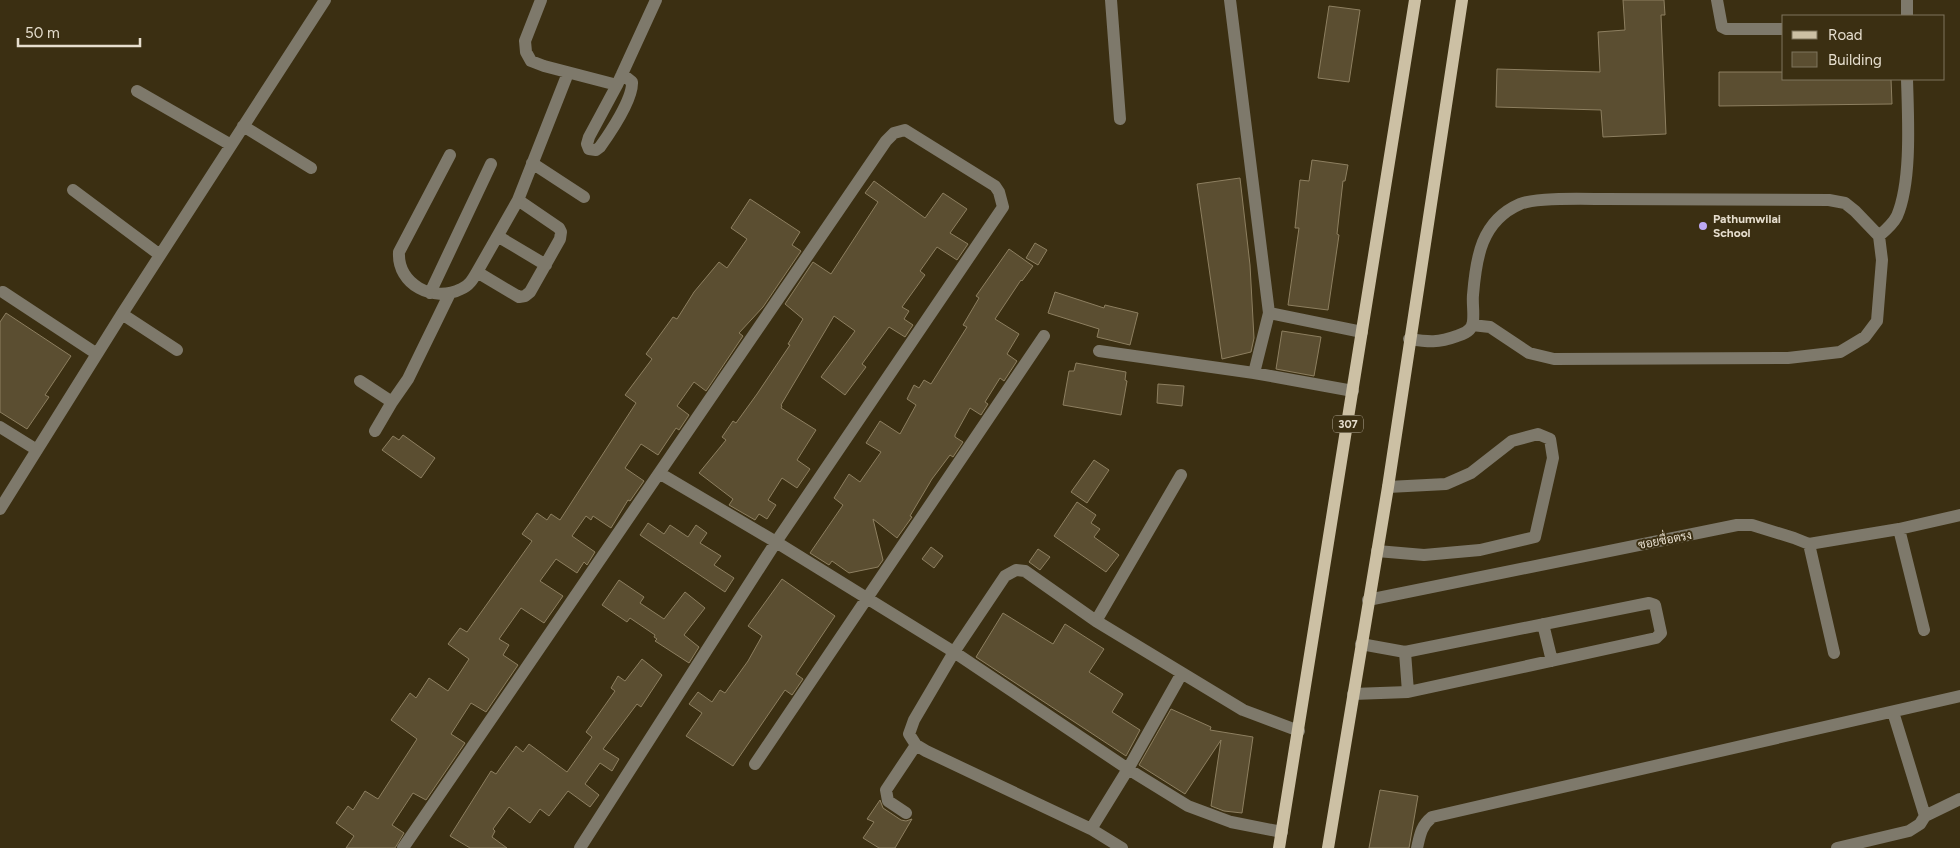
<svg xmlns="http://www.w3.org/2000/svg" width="1960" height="848" viewBox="0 0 1960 848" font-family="Figtree,Sarabun,sans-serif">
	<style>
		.building { fill: #5b4e31; stroke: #8d7f60 }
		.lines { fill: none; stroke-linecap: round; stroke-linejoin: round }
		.minor { stroke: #7e796b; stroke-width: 12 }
		.major { stroke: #ccc0a4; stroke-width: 12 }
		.poi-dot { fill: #bea9f4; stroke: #3b2f12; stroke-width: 2 }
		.labels { text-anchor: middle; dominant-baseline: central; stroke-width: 4; stroke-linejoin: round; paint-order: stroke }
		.shield { fill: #3b2f12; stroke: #b3aa96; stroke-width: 1 }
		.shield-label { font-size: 11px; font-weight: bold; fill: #e6dece }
		.poi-label { font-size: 12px; font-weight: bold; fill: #e6dece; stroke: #3b2f12; text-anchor: start }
		.street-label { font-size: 12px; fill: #e6dece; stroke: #3b2f12 }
	</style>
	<rect width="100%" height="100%" fill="#3b2f12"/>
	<path class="building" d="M 1623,0 L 1664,0 L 1665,15 L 1661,15 L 1666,134 L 1603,137 L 1601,110 L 1496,107 L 1497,69 L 1600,72 L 1598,32 L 1625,30 Z
		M 1329,6 L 1360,10 L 1349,82 L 1318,78 Z
		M 1719,72 L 1784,72 L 1784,79 L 1891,79 L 1892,104 L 1719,106 Z
		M 1312,160 L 1348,165 L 1345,181 L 1343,181 L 1337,234 L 1339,235 L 1328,310 L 1288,305 L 1299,228 L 1295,228 L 1300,180 L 1309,181 Z
		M 1240,178 L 1250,265 L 1254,338 L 1251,352 L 1222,359 L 1197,184 Z
		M 874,181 L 925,218 L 943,193 L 967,209 L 950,233 L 968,244 L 957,260 L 937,247 L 920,271 L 925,275 L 902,307 L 909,311 L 904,319 L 913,325 L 905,337 L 889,327 L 862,364 L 866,367 L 845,395 L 821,377 L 855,331 L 834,316 L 781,405 L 782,406 L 781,408 L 816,430 L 797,460 L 810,469 L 797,488 L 782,478 L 768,500 L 776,505 L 767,519 L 759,514 L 755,520 L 729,505 L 733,499 L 699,473 L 726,440 L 722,437 L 733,421 L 736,423 L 757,394 L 790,345 L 788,344 L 803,319 L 785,304 L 813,262 L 831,274 L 878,202 L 865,193 Z
		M 750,199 L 800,232 L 792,245 L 801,251 L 763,307 L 739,333 L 743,336 L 706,391 L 694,382 L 677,406 L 689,415 L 679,430 L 676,428 L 658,455 L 641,444 L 625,468 L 644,481 L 630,501 L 628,500 L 611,528 L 593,516 L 591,520 L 586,516 L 572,536 L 595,552 L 587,565 L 584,562 L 577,573 L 556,559 L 540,581 L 563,596 L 544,623 L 521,608 L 499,639 L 509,645 L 503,655 L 518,665 L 486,712 L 471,703 L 451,734 L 465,743 L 426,800 L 413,793 L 392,825 L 404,833 L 395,848 L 346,848 L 354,836 L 336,823 L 348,806 L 353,810 L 365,791 L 378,799 L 417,739 L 391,720 L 410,693 L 416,698 L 429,678 L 448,691 L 469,659 L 448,644 L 460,628 L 467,632 L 532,541 L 522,534 L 537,513 L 547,520 L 551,514 L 560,520 L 636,403 L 625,395 L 652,359 L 646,354 L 673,317 L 677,319 L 694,292 L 719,262 L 727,268 L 747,239 L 731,228 Z
		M 1035,243 L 1047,250 L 1038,265 L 1026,258 Z
		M 1009,249 L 1033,266 L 1022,281 L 1021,280 L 995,319 L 1019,334 L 1007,354 L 1017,361 L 1004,381 L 1000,378 L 985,402 L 988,404 L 981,415 L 970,408 L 955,435 L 955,437 L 963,442 L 953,457 L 950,455 L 932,479 L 910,516 L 912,517 L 897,538 L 873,519 L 883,560 L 878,567 L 849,573 L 832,561 L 829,565 L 810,553 L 843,505 L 834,498 L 849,474 L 860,482 L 881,452 L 866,443 L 880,421 L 900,434 L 916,405 L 907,399 L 914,385 L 919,388 L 924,380 L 931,384 L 967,327 L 963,325 L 979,298 L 976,296 Z
		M 1055,292 L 1104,308 L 1105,305 L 1138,313 L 1130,345 L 1097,337 L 1099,329 L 1048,313 Z
		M 6,313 L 71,356 L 45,395 L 49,397 L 27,429 L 0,412 L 0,322 Z
		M 1282,331 L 1321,337 L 1314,376 L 1276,369 Z
		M 1076,363 L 1126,372 L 1125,380 L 1127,381 L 1121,415 L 1063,405 L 1069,371 L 1074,371 Z
		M 1158,384 L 1184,386 L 1182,406 L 1157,403 Z
		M 403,435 L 435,458 L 421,478 L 382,450 L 393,436 L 399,440 Z
		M 1094,460 L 1109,470 L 1087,503 L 1071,492 Z
		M 1077,502 L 1096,515 L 1091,523 L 1100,529 L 1094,537 L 1119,555 L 1106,572 L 1054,536 Z
		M 648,523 L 664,534 L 670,525 L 688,537 L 696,525 L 707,533 L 700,543 L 721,556 L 714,565 L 734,578 L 725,592 L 640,535 Z
		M 931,547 L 943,556 L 934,568 L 922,559 Z
		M 1038,549 L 1050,557 L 1040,570 L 1029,562 Z
		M 782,579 L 835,616 L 796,674 L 803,679 L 792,695 L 785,690 L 733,766 L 686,736 L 702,713 L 689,704 L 698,692 L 712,702 L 720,690 L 725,693 L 748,661 L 762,636 L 748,626 Z
		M 619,580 L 644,597 L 640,603 L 664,619 L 685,592 L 705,608 L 684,635 L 699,647 L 689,663 L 655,641 L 657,639 L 654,637 L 655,635 L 630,618 L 627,622 L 602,605 Z
		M 1003,613 L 1053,644 L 1065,624 L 1104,649 L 1089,672 L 1123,694 L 1112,712 L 1140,730 L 1126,756 L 976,657 Z
		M 642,659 L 662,675 L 641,707 L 637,704 L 603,749 L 619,759 L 612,771 L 600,763 L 585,784 L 599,795 L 590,807 L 568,791 L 549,816 L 540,809 L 530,823 L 509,807 L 493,829 L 495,831 L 492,837 L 507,848 L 470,848 L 450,836 L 491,771 L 496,774 L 516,746 L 523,752 L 529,744 L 567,772 L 592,737 L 586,732 L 615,691 L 611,688 L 618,676 L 625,681 Z
		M 1171,709 L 1211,727 L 1210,730 L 1253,737 L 1242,813 L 1224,811 L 1211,806 L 1221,740 L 1185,794 L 1139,765 Z
		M 1380,790 L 1418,796 L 1409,848 L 1369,848 Z
		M 880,800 L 883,808 L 901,820 L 906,821 L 912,819 L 895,848 L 879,848 L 863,838 L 874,822 L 867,819 Z"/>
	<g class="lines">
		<path class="minor" d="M 541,0 L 525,41 L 526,52 L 531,61 L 544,66 L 617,85 L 656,0
			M 1111,0 L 1120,119
			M 1230,0 L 1269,313 L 1362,332
			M 1717,0 L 1722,27 L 1726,29 L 1784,29
			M 1907,0 L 1907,16
			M 617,85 L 589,137 L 587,144 L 589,149 L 596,150 L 600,147 C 610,133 633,99 632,82 L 622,74
			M 137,91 L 231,145
			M 243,126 L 311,168
			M 450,155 L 399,252 C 397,285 434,303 461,289 C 469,286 473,279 477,272 L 518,200 L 568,73
			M 532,163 L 584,197
			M 73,190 L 160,255
			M 1879,236 C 1886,230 1893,224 1897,216 C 1912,181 1908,117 1907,79
			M 499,237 L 546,265
			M 477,272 L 519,297 L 525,296 L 530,292 L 560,239 L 561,232 L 559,228 L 518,200
			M 3,292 L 97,354
			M 430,293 L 491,164
			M 122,314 L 177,350
			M 1409,339 C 1429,342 1438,343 1457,336 C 1463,334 1469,332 1472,326 C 1475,318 1472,304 1473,295 C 1476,258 1481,221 1520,204 C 1536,197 1587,199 1606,199 C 1681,199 1755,200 1829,200 L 1845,203 L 1855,211 L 1879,236 L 1882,260 L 1877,321 L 1865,337 L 1840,352 L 1788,358 L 1554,359 L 1529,353 L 1490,327 L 1472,325
			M 1099,351 L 1254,373 L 1353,391
			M 1254,373 L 1269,313
			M 360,381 L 392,402 L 408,379 L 450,293
			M 0,427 L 37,450
			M 375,431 L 392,402
			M 659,473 L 776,542 L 954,652 L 1128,769 L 1188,806 L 1231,822 L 1282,832
			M 0,509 L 122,314 L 325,0
			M 1899,529 L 1924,630
			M 1809,544 L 1834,653
			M 1377,551 L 1424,555 L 1480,550 L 1535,537 L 1553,458 L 1550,439 L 1538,434 L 1512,441 L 1471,473 L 1446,484 L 1388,487
			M 1368,600 L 1737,525 L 1752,525 L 1794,538 L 1809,544 L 1899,529 L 1960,515
			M 1096,621 L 1181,475
			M 1543,624 L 1552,661
			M 1405,652 L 1649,603 L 1655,605 L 1661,633 L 1656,638 L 1408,692
			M 1353,694 L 1408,692 L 1405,652 L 1361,644
			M 1893,712 L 1925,816
			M 755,764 L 1044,336
			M 906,813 L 888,801 L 886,790 L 916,745
			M 1091,829 L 1128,769 L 1182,673
			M 403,848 L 886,141 L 894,133 L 905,130 L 995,186 L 999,192 L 1003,207 L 776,542 L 580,848
			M 1122,848 L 1091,829 L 926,751 L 916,745 L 909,734 L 914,720 L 954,652 L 1005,576 L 1016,570 L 1025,571 L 1096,621 L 1243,710 L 1299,731
			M 1417,848 C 1420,835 1421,826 1432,817 L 1960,696
			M 1837,848 L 1909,831 L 1920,824 L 1925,816 L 1960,799"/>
		<path class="major" d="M 1279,848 L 1415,0
			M 1328,848 L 1388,487 L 1462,0"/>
	</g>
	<circle class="poi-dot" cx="1703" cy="226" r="5"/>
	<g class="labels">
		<rect class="shield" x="1333" y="415.5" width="30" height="17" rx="4"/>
		<g class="shield-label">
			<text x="1348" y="424">307</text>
		</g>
		<g class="poi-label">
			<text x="1713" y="219">Pathumwilai<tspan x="1713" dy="14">School</tspan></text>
		</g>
		<g class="street-label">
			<text transform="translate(1665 540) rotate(-11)">ซอยซื่อตรง</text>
		</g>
	</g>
	<rect x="1782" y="15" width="162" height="65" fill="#3b2f12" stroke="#7f755d"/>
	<rect x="1792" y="31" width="25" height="8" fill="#ccc0a4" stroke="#7f755d"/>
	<text x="1828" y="40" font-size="15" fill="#e6dece">Road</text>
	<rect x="1792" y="52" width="25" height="15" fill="#5b4e31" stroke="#7f755d"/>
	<text x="1828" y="65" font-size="15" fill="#e6dece">Building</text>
	<path d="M18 38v8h122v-8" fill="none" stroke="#e6dece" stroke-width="2.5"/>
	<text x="25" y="38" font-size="15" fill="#e6dece" stroke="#3b2f12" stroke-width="4" paint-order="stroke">50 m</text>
</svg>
